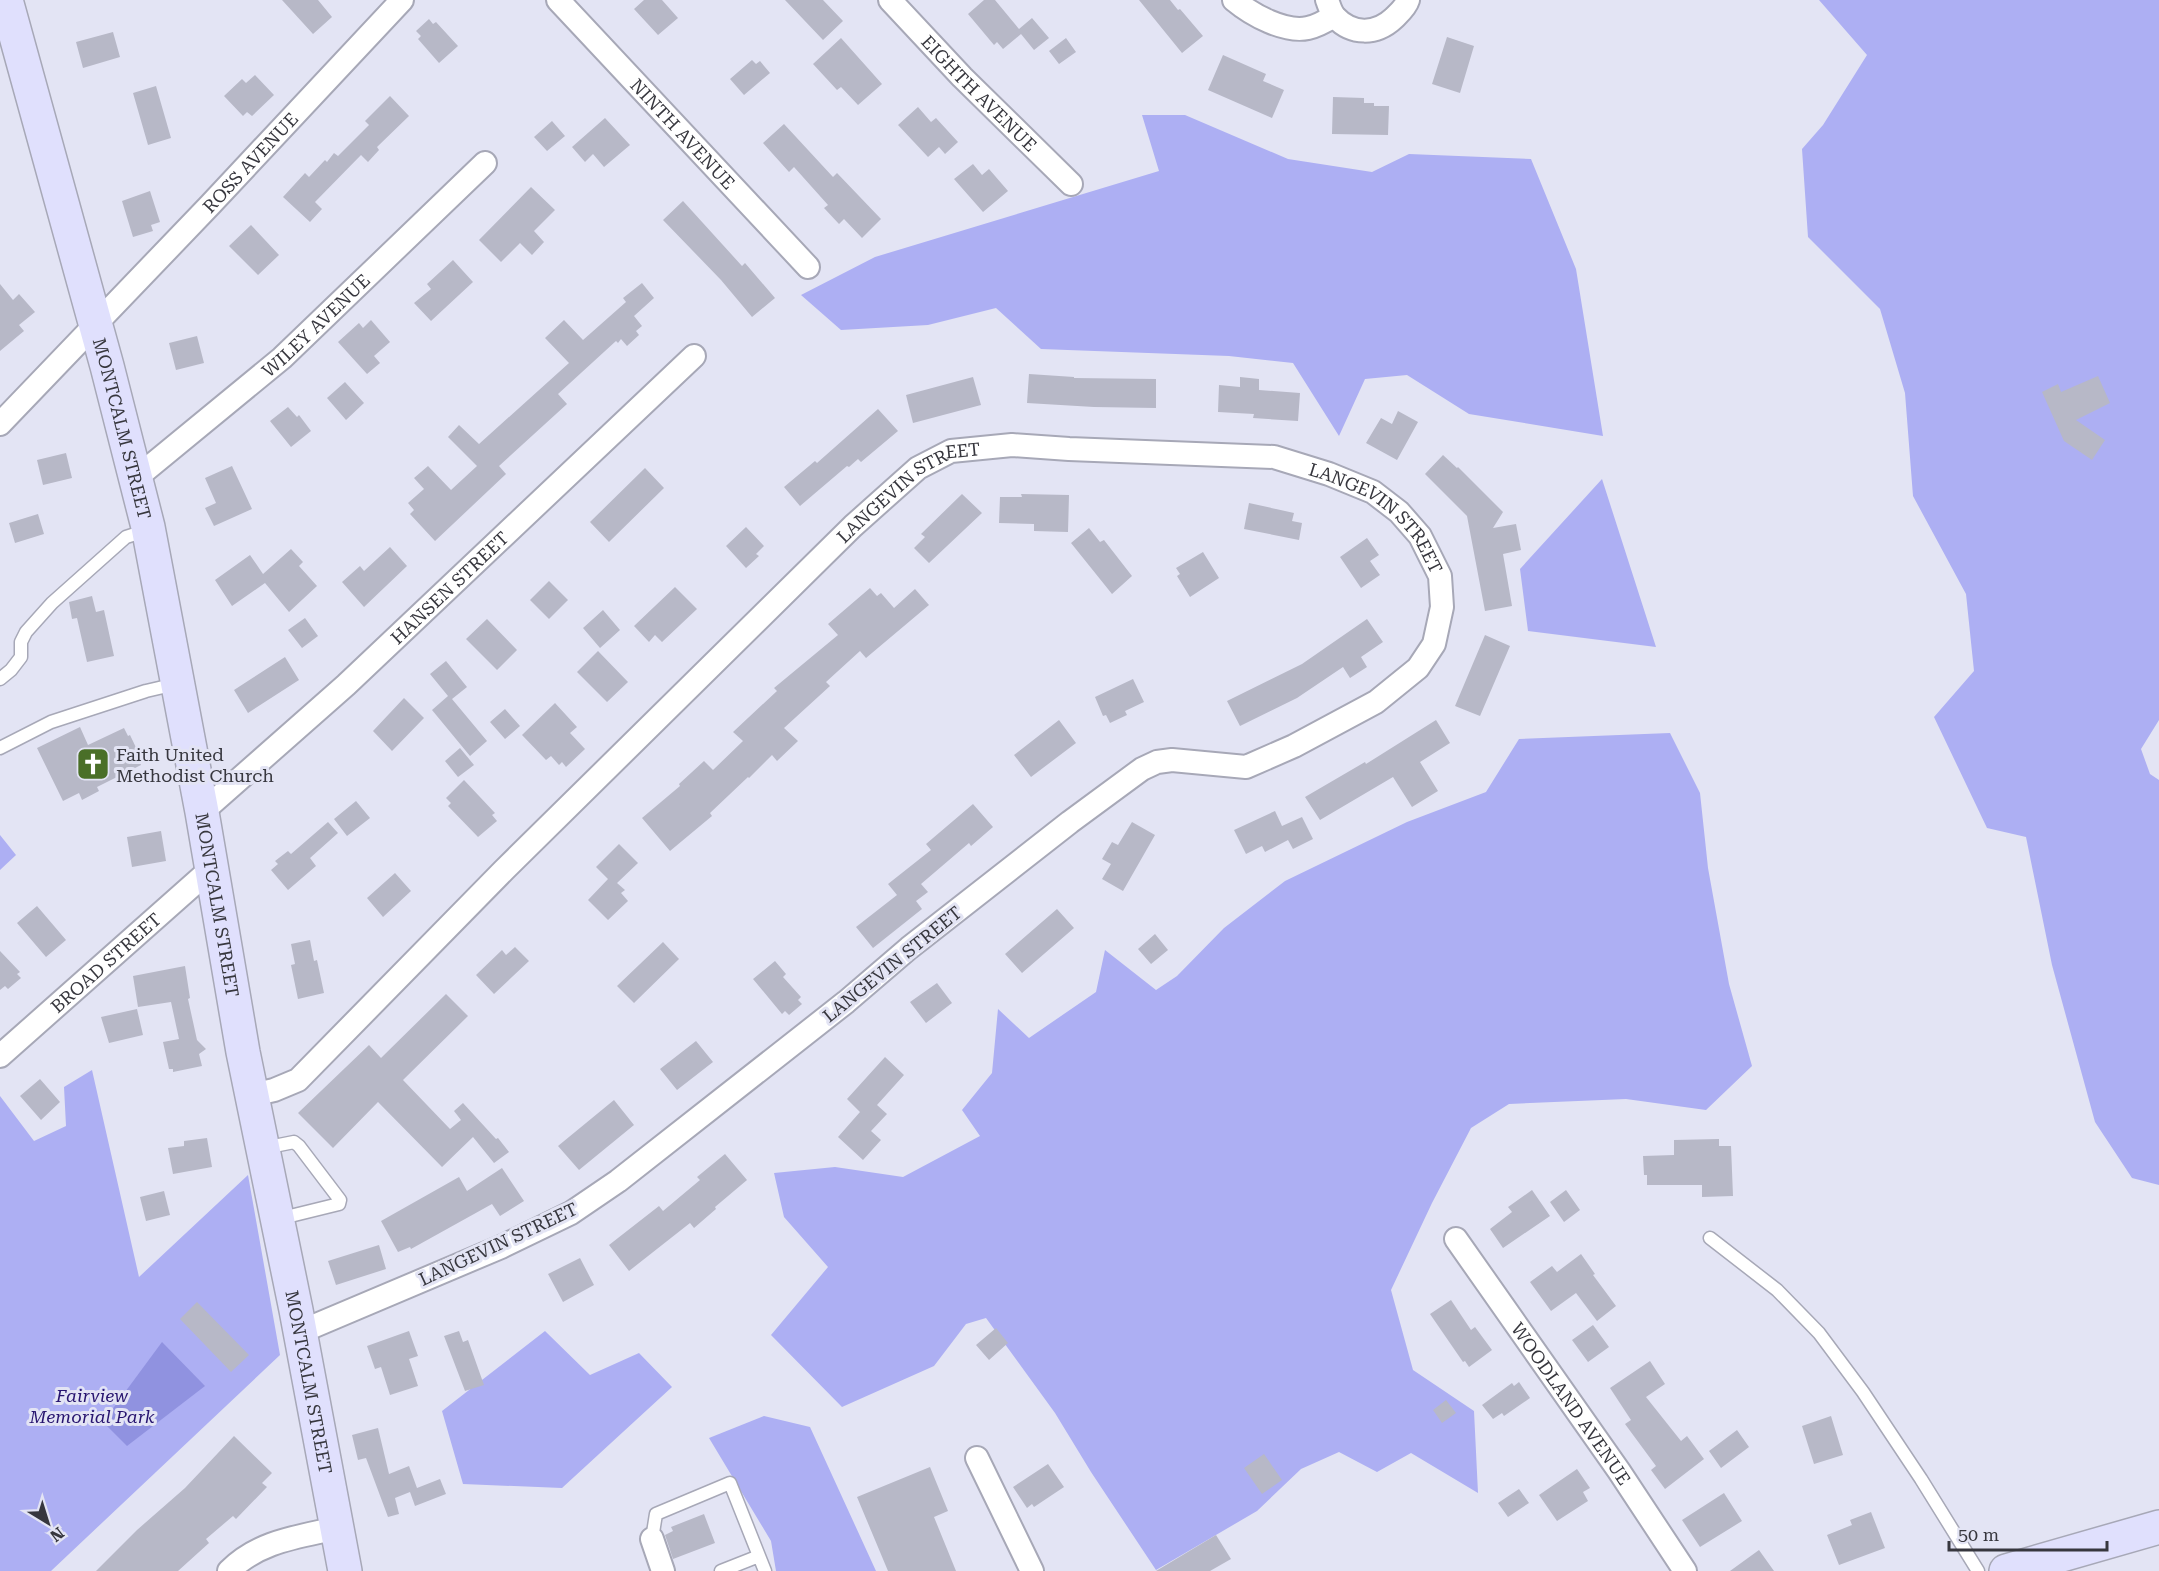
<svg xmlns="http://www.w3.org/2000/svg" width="2159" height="1571" viewBox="0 0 2159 1571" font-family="'Roboto Serif',serif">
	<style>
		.green { fill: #adaff3 }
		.water { fill: #9092e0 }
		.building { fill: #b7b8c7 }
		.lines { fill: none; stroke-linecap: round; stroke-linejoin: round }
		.lane-casing { stroke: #a7a8b7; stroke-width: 15 }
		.street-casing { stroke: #a7a8b7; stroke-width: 26 }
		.secondary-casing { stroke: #a7a8b7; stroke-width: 36 }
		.lane { stroke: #fff; stroke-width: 12 }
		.street { stroke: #fff; stroke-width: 22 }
		.secondary { stroke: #e0e0fd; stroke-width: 33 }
		.labels { text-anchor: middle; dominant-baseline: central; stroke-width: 6; stroke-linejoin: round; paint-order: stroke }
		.street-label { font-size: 18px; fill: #37373e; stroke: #e3e4f4 }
		.poi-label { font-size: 18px; fill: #37373e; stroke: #e3e4f4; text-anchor: start }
		.park-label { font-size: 18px; font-style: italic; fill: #27146f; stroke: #e3e4f4 }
	</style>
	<rect width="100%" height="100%" fill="#e3e4f4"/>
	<path class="green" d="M 1819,0 L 2159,0 L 2159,720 L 2141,749 L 2150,774 L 2159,780 L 2159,1185 L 2132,1178 L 2095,1122 L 2052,965 L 2026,837 L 1987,828 L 1934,717 L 1974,671 L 1966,594 L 1913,496 L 1905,393 L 1880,309 L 1808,237 L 1802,149 L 1823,125 L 1867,55 Z
		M 1142,115 L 1185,115 L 1288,159 L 1372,172 L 1409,154 L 1531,159 L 1576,269 L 1603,436 L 1469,414 L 1407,375 L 1365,379 L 1339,436 L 1293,363 L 1229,356 L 1041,349 L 996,308 L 928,325 L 841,330 L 801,295 L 875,257 L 1159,171 Z
		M 1602,479 L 1656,647 L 1528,631 L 1520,569 Z
		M 1670,733 L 1700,793 L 1708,868 L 1729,984 L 1752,1066 L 1706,1110 L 1626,1099 L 1509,1104 L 1471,1128 L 1432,1203 L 1391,1290 L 1413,1370 L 1474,1411 L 1478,1493 L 1411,1453 L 1377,1472 L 1339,1452 L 1301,1469 L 1257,1511 L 1156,1570 L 1091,1472 L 1055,1413 L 986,1318 L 966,1324 L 934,1366 L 842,1407 L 771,1335 L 828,1267 L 784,1217 L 774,1173 L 835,1167 L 903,1177 L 980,1136 L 962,1110 L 992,1073 L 998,1009 L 1029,1038 L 1096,992 L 1105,950 L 1156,990 L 1177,976 L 1224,928 L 1285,881 L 1407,822 L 1486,792 L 1519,739 Z
		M 0,835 L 16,855 L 0,870 Z
		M 92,1070 L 139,1277 L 248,1175 L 280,1355 L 51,1571 L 0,1571 L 0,1096 L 34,1141 L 66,1126 L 64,1087 Z
		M 545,1331 L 590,1375 L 639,1353 L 672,1387 L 562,1488 L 463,1484 L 442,1411 Z
		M 764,1416 L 810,1427 L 876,1571 L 776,1571 L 771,1541 L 709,1438 Z"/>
	<path class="water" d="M 162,1342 L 205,1386 L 127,1446 L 103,1422 Z"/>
	<path class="building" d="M 282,0 L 318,0 L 332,17 L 313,34 Z
		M 644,0 L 662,0 L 678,18 L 658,35 L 634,9 Z
		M 785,0 L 823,0 L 843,21 L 823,40 Z
		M 984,0 L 995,0 L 1019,29 L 1032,18 L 1049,38 L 1034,50 L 1021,34 L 1003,49 L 997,42 L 994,45 L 968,14 Z
		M 1139,0 L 1170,0 L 1178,10 L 1180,9 L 1203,36 L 1182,53 Z
		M 429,19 L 433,24 L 436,22 L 458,46 L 439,63 L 418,39 L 421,36 L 416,31 Z
		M 113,32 L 120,57 L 83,68 L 76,42 Z
		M 1447,37 L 1474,46 L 1460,93 L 1432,84 Z
		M 841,38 L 882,84 L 858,105 L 841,87 L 837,90 L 813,64 Z
		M 1066,38 L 1076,52 L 1059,64 L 1049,51 Z
		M 1223,55 L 1266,74 L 1263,81 L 1284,90 L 1272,118 L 1208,90 Z
		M 752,60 L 756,64 L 760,61 L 770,73 L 744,95 L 730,79 Z
		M 255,75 L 274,95 L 252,116 L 247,112 L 243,116 L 224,96 L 242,79 L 246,83 Z
		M 156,86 L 171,138 L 148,145 L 133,93 Z
		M 390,96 L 409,116 L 377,147 L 379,150 L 368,162 L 361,155 L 315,202 L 322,209 L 310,222 L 283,197 L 305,173 L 309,177 L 325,160 L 327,162 L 334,153 L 338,156 L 369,125 L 365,121 Z
		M 1333,97 L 1364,98 L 1364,103 L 1374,103 L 1374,106 L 1389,106 L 1388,135 L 1332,134 Z
		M 918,107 L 931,122 L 936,118 L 958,142 L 945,154 L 939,147 L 928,157 L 898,125 Z
		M 605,118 L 630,145 L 604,167 L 593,154 L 585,162 L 572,147 Z
		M 552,121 L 565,136 L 547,151 L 534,137 Z
		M 784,124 L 833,177 L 837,173 L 881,219 L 862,238 L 844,219 L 839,224 L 824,208 L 828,205 L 794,167 L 789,172 L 763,143 Z
		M 973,164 L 982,175 L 989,169 L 1008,191 L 983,212 L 954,179 Z
		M 531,187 L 555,210 L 534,231 L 544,242 L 532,255 L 520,243 L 501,262 L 479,240 Z
		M 150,191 L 160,222 L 151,225 L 153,231 L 133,237 L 122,201 Z
		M 683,201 L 742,266 L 745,263 L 775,298 L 752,317 L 721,280 L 663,220 Z
		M 251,225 L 279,255 L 258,275 L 229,246 Z
		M 453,260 L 473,282 L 431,321 L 414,303 L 431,289 L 427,284 Z
		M 642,283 L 654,298 L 634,316 L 642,326 L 636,331 L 639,335 L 627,346 L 621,339 L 618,343 L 616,341 L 558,394 L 567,404 L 499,466 L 506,474 L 435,541 L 410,514 L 414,510 L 408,503 L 424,489 L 414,478 L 428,466 L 451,490 L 477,466 L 448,437 L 459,425 L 479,444 L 569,363 L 545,338 L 564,320 L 583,340 L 626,302 L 623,298 Z
		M 0,284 L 13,300 L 19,294 L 35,312 L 19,325 L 24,331 L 0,351 Z
		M 371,320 L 390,342 L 374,356 L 380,363 L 367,374 L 338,342 L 359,323 L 363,328 Z
		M 197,336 L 204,363 L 176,370 L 169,343 Z
		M 1029,374 L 1074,377 L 1074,378 L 1156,379 L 1156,408 L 1094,407 L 1027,403 Z
		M 2098,376 L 2110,403 L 2076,420 L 2105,440 L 2092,460 L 2064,441 L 2042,392 L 2058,384 L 2061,392 Z
		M 973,377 L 981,405 L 913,423 L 906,395 Z
		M 1240,377 L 1259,379 L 1259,390 L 1300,393 L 1298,421 L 1253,418 L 1254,414 L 1218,412 L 1219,385 L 1240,387 Z
		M 345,382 L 364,403 L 346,420 L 327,398 Z
		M 288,407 L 297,417 L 299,415 L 311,431 L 291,447 L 270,421 Z
		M 878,409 L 898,431 L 861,462 L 858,459 L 849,467 L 847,466 L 800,506 L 784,487 L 815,461 L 817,463 Z
		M 1398,411 L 1418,422 L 1397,460 L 1366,443 L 1381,418 L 1392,424 Z
		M 66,453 L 72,478 L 43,485 L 37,460 Z
		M 1443,455 L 1457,468 L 1458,467 L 1503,512 L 1493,528 L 1516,524 L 1521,550 L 1503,554 L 1512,606 L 1485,611 L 1467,516 L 1425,474 Z
		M 232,466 L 252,509 L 214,526 L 205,508 L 216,503 L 205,478 Z
		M 645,468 L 664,488 L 609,542 L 590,522 Z
		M 962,494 L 982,513 L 929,563 L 914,548 L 925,537 L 921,534 Z
		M 1021,494 L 1069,495 L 1068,532 L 1034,531 L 1034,524 L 999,523 L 1000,497 L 1022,497 Z
		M 1249,503 L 1294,513 L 1292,521 L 1302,523 L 1299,540 L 1244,529 Z
		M 38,514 L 44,534 L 15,543 L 9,523 Z
		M 746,527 L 764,546 L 756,554 L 759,556 L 746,568 L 726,546 Z
		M 1089,528 L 1100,542 L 1104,540 L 1132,576 L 1112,594 L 1071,543 Z
		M 1367,538 L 1379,555 L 1370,561 L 1380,575 L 1361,588 L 1340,557 Z
		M 390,547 L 407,566 L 364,607 L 342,582 L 360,566 L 364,571 Z
		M 291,549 L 303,562 L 299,566 L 317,586 L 289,612 L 265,583 L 232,606 L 215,580 L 250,555 L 263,574 Z
		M 1203,552 L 1219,578 L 1190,597 L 1177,576 L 1180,574 L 1176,568 Z
		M 549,581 L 568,600 L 549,619 L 530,600 Z
		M 675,587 L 697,609 L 662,642 L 655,635 L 649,642 L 634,626 Z
		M 870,588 L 877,596 L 881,593 L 894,608 L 915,589 L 929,605 L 866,658 L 860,651 L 826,682 L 830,686 L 784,728 L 798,741 L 777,761 L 772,755 L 749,778 L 748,777 L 710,813 L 712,816 L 670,851 L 642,818 L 680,786 L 679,784 L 704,761 L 713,770 L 743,741 L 733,732 L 777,691 L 774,688 L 838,635 L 828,624 Z
		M 92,596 L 96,612 L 104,610 L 114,656 L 87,662 L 77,618 L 72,619 L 69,602 Z
		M 603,610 L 620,630 L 600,648 L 583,628 Z
		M 305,618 L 318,636 L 302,648 L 288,630 Z
		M 487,619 L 517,650 L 497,670 L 466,639 Z
		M 1367,619 L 1383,642 L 1361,657 L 1367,667 L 1350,678 L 1343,667 L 1297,698 L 1240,726 L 1227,701 L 1302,664 Z
		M 1485,635 L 1510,646 L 1480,716 L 1455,706 Z
		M 598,651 L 628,682 L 607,702 L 577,672 Z
		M 285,657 L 299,680 L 248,713 L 234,690 Z
		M 446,661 L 467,687 L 452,699 L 487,741 L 470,756 L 432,710 L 448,696 L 430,674 Z
		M 1133,679 L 1144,702 L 1125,711 L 1127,715 L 1110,723 L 1106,715 L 1103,716 L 1095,697 Z
		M 404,698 L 424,718 L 392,751 L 373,731 Z
		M 555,703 L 577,727 L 570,733 L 585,749 L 566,767 L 562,762 L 559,765 L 551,756 L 546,760 L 522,735 Z
		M 505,709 L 520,726 L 505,739 L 490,722 Z
		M 1059,720 L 1076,743 L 1031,777 L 1014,755 Z
		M 1436,720 L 1450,743 L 1420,762 L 1438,791 L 1412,807 L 1393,777 L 1320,820 L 1305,797 L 1365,762 L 1366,764 Z
		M 80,727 L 88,745 L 124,728 L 128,736 L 130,735 L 141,758 L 139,759 L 141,765 L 97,787 L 99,791 L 82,800 L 79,793 L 63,801 L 37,748 Z
		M 460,748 L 474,765 L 458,777 L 445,761 Z
		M 464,780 L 495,813 L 492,815 L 497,821 L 478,837 L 448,806 L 451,803 L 446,798 Z
		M 356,801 L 370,818 L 347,836 L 334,819 Z
		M 973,804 L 993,827 L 971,846 L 969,843 L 921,884 L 928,892 L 916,901 L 922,909 L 873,948 L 856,927 L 897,895 L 888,884 L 931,850 L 926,844 Z
		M 1275,811 L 1282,826 L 1302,817 L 1313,839 L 1293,849 L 1288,840 L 1265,852 L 1262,846 L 1246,854 L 1234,830 Z
		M 328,822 L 338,833 L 310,858 L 316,866 L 288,890 L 271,870 L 278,864 L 275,861 L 288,851 L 291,854 Z
		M 1132,822 L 1155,835 L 1123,891 L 1102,879 L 1111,864 L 1102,859 L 1112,842 L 1118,845 Z
		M 161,831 L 166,861 L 132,867 L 127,837 Z
		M 619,844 L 638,863 L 617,883 L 625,890 L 621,893 L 628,901 L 608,920 L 588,900 L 608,879 L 596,867 Z
		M 395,873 L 411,891 L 383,917 L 367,898 Z
		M 37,906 L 66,940 L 46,957 L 17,923 Z
		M 1057,909 L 1074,928 L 1022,973 L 1005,954 Z
		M 1155,934 L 1168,950 L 1151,964 L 1138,949 Z
		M 310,940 L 314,961 L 317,960 L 324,993 L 298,999 L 291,965 L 295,964 L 291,944 Z
		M 663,942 L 679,959 L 634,1003 L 617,986 Z
		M 515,947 L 529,961 L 494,994 L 476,975 L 502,950 L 506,955 Z
		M 0,951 L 20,972 L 17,974 L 21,978 L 8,989 L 5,986 L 0,990 Z
		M 775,961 L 786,974 L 783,977 L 801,997 L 798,1000 L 802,1004 L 789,1015 L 785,1011 L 782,1014 L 753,979 Z
		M 185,966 L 190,998 L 188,999 L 197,1040 L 206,1049 L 199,1054 L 202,1066 L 173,1072 L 173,1069 L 169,1069 L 163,1042 L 179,1039 L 171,1002 L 138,1007 L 133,976 Z
		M 937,983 L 952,1003 L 926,1023 L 910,1002 Z
		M 446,994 L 468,1016 L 403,1080 L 450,1129 L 461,1120 L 454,1111 L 463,1103 L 496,1139 L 498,1138 L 509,1152 L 494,1163 L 473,1137 L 442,1167 L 378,1102 L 333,1148 L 298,1113 L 369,1045 L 381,1058 Z
		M 137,1009 L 143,1035 L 109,1043 L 101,1017 Z
		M 696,1041 L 713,1062 L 677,1090 L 660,1069 Z
		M 885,1057 L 904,1075 L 877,1105 L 887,1114 L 871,1131 L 881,1140 L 863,1160 L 838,1137 L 860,1112 L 847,1099 Z
		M 40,1079 L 60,1102 L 41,1120 L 20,1096 Z
		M 614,1100 L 634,1125 L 579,1170 L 558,1146 Z
		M 207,1138 L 212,1167 L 173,1174 L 168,1148 L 184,1146 L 184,1141 Z
		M 1719,1139 L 1719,1146 L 1731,1146 L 1733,1196 L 1702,1197 L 1702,1185 L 1647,1185 L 1647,1175 L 1644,1175 L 1643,1156 L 1674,1155 L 1674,1140 Z
		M 725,1154 L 747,1180 L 715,1207 L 716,1209 L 694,1228 L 690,1223 L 629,1271 L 609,1245 L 659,1206 L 663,1211 L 700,1180 L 697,1177 Z
		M 502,1168 L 524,1201 L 500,1216 L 492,1204 L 411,1249 L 410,1247 L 398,1252 L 381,1221 L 459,1177 L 467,1191 Z
		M 1532,1190 L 1550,1216 L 1503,1248 L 1490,1229 L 1512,1212 L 1508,1207 Z
		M 1566,1190 L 1580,1210 L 1564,1222 L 1550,1202 Z
		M 164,1191 L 170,1215 L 146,1221 L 140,1197 Z
		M 379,1245 L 386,1269 L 336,1285 L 328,1261 Z
		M 1581,1254 L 1595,1274 L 1593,1275 L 1616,1306 L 1597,1321 L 1576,1293 L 1551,1311 L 1530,1282 L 1552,1266 L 1557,1272 Z
		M 580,1258 L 594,1285 L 563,1302 L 548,1274 Z
		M 1451,1300 L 1471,1330 L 1475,1327 L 1492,1350 L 1469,1367 L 1465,1361 L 1463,1362 L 1430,1314 Z
		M 197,1302 L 249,1355 L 231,1372 L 180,1319 Z
		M 1593,1325 L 1609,1347 L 1588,1362 L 1572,1340 Z
		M 996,1328 L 1008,1343 L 989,1360 L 976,1345 Z
		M 409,1331 L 418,1356 L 409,1359 L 418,1386 L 390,1395 L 381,1367 L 375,1369 L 367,1346 Z
		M 459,1331 L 463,1342 L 468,1340 L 484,1385 L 465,1391 L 444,1336 Z
		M 1650,1361 L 1665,1384 L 1646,1397 L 1681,1441 L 1687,1436 L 1704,1459 L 1665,1489 L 1651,1470 L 1656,1466 L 1625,1424 L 1631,1420 L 1610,1388 Z
		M 1519,1382 L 1530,1398 L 1504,1416 L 1502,1413 L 1493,1419 L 1482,1405 L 1512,1383 L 1514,1386 Z
		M 1446,1400 L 1456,1413 L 1442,1423 L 1433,1410 Z
		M 1831,1416 L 1843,1455 L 1814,1464 L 1802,1426 Z
		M 378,1428 L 389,1474 L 409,1466 L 417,1488 L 440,1479 L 446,1494 L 415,1506 L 410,1492 L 395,1498 L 399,1514 L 388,1517 L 366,1458 L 358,1460 L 352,1435 Z
		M 1737,1430 L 1749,1447 L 1721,1468 L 1709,1451 Z
		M 234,1436 L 272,1473 L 262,1483 L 267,1487 L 236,1519 L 233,1516 L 206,1539 L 209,1543 L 178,1571 L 96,1571 L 137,1530 L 185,1488 Z
		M 1264,1454 L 1282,1480 L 1262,1494 L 1244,1468 Z
		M 1048,1464 L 1064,1487 L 1034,1507 L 1032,1504 L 1027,1508 L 1013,1487 Z
		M 930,1467 L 948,1511 L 934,1517 L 956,1571 L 888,1571 L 857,1497 Z
		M 1577,1469 L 1590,1488 L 1583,1492 L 1588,1501 L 1557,1521 L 1539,1495 Z
		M 1519,1489 L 1529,1503 L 1508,1517 L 1498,1503 Z
		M 1724,1493 L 1742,1521 L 1700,1547 L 1682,1520 Z
		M 1871,1512 L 1885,1548 L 1839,1565 L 1827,1535 L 1852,1525 L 1850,1520 Z
		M 704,1514 L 715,1543 L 673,1559 L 665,1535 L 673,1531 L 671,1527 Z
		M 1216,1535 L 1231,1559 L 1210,1571 L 1156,1571 Z
		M 1759,1550 L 1774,1571 L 1730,1571 Z"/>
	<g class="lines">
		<g class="lane-casing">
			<path id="lane" d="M 0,679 L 11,670 L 21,657 L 21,642 L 26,632 L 52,603 L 126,537 L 148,530
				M 0,748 L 51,722 L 146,691 L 176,684
				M 264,1148 L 294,1142 L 299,1146 L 340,1200 L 339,1204 L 278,1219
				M 1710,1238 L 1777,1290 L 1819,1333 L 1863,1392 L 1921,1479 L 1978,1571
				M 652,1539 L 656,1514 L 730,1483 L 765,1571
				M 721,1571 L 759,1556"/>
		</g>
		<g class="street-casing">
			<g id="street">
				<path id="s1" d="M 558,0 L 808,267"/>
				<path id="s2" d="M 890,0 L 962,77 L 1071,184"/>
				<path d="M 1234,0 C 1252,15 1285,33 1308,28 C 1318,26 1326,21 1334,16"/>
				<path d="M 1327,0 C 1329,5 1331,13 1335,17 C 1352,35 1376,35 1394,18 C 1399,13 1406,7 1408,0"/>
				<path id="s3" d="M 0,424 L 210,205 L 402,0"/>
				<path id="s4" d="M 136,478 L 282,358 L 485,163"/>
				<path id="s5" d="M 202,812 L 346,685 L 694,356"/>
				<path id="s6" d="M 0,1056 L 212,868"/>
				<path id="s7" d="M 252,1095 L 274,1090 L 298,1080 L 504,870 L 853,526 L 918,468 L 951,451 L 1012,445 L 1069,449 L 1274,457 L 1329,474 L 1373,492 L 1399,512 L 1420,536 L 1440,576 L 1442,607 L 1434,644 L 1418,668 L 1376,702 L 1294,746 L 1246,767 L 1172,760 L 1157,762 L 1142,769 L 1070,822 L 909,948 L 846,1002 L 618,1181 L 571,1213 L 501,1247 L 300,1332"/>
				<path id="s8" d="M 1456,1239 L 1619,1471 L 1685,1571"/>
				<path d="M 977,1458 L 1032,1571"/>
				<path d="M 652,1539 L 663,1571"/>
				<path d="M 229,1571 C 259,1541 298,1537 337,1528"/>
			</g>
		</g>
		<g class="secondary-casing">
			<g id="secondary">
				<path id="s9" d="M 6,0 L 107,366 L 148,527 L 202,812 L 243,1052 L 296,1310 L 345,1571"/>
				<path d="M 2006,1571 L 2159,1527"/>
			</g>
		</g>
		<use href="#lane" class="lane"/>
		<use href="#street" class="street"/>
		<use href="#secondary" class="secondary"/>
	</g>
	<defs>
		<g id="church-square" transform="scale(1.725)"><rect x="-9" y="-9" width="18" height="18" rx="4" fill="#4a6f28" stroke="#e3e4f4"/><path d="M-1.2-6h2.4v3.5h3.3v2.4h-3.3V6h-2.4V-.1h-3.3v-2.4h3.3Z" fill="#fff"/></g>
	</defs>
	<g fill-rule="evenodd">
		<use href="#church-square" x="93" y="764"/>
	</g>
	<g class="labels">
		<g class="street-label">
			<text stroke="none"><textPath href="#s2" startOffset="129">EIGHTH AVENUE</textPath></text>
			<text stroke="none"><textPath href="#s1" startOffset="183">NINTH AVENUE</textPath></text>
			<text stroke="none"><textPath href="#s3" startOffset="362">ROSS AVENUE</textPath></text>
			<text stroke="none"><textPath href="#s4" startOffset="236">WILEY AVENUE</textPath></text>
			<text stroke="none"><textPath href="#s9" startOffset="444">MONTCALM STREET</textPath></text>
			<text stroke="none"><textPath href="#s7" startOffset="900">LANGEVIN STREET</textPath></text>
			<text stroke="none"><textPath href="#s7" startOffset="1404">LANGEVIN STREET</textPath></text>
			<text stroke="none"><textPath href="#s5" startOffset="334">HANSEN STREET</textPath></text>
			<text stroke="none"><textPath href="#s9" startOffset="930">MONTCALM STREET</textPath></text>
			<text stroke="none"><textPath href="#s6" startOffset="141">BROAD STREET</textPath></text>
			<text transform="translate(892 964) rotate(-39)">LANGEVIN STREET</text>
			<text transform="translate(498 1244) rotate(-25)">LANGEVIN STREET</text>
			<text stroke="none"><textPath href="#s9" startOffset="1416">MONTCALM STREET</textPath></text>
			<text stroke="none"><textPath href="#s8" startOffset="201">WOODLAND AVENUE</textPath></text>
		</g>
		<g class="poi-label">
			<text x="116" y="754">Faith United<tspan x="116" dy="21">Methodist Church</tspan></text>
		</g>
		<g class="park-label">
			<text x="92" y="1395">Fairview<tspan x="92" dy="21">Memorial Park</tspan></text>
		</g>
	</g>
	<g transform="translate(48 1523) rotate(142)" stroke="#e3e4f4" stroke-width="4.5" paint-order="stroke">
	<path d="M0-4.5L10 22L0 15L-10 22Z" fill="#37373e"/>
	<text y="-9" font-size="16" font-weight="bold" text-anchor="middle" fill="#37373e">N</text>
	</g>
	<path d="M1949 1541v9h158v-9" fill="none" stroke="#37373e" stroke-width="3"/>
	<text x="1958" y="1541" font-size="18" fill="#37373e" stroke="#e3e4f4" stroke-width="4.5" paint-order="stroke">50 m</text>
</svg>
